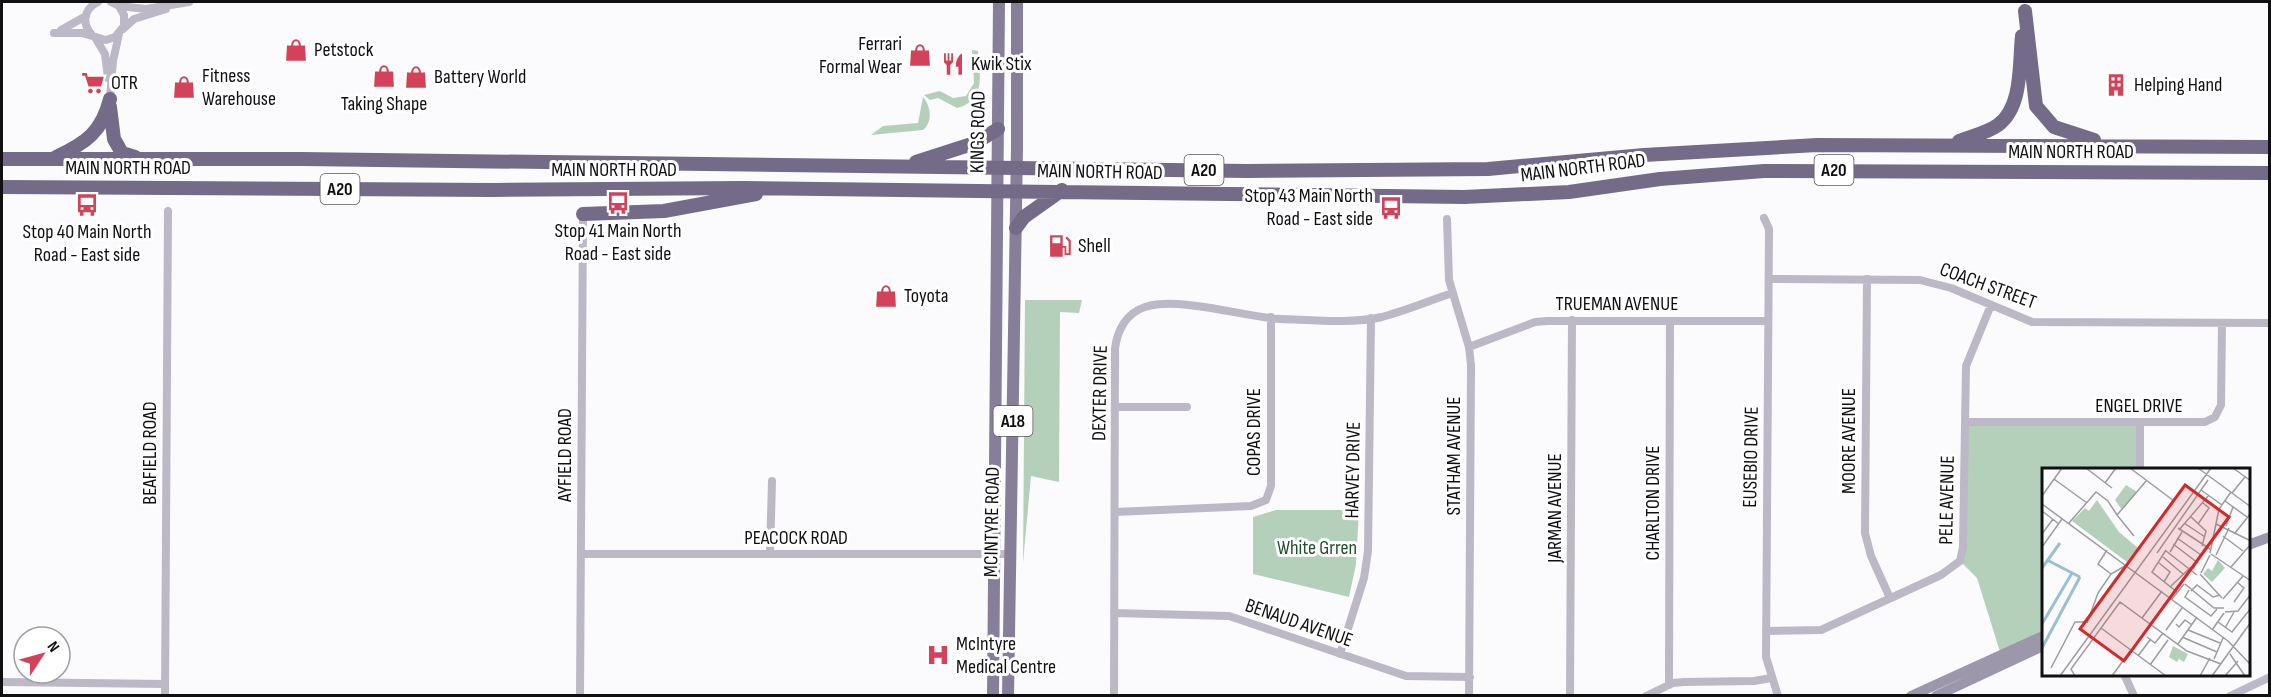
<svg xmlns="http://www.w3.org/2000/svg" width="2271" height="697" viewBox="0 0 2271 697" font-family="'Sofia Sans Condensed',sans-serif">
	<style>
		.green { fill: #b5d0ba }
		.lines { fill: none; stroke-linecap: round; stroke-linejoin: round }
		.street { stroke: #bcb8c6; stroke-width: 8 }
		.secondary { stroke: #9d97ac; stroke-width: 10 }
		.primary { stroke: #877f99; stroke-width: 12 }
		.highway { stroke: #746b88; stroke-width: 14 }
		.labels { text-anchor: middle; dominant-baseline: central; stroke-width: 6; stroke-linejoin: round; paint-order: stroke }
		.shield { fill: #fff; stroke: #58585a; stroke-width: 1.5 }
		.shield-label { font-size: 18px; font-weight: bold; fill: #101013 }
		.poi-label { font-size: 20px; fill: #101013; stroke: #fff; text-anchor: start }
		.street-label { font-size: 20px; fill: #101013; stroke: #fff }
		.park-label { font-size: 20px; fill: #214f2e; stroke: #fff }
		.inset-river { fill: none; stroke: #9bc1d0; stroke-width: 3 }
		.inset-road { fill: none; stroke: #9d9da0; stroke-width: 1.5 }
		.view { fill: #d62828; fill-opacity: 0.15; stroke: #d62828; stroke-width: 3 }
		.inset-edge { fill: none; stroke: #101013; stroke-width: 3 }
	</style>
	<rect width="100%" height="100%" fill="#fbfbfe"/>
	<path class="green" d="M 972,50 L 978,51 C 980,73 986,101 957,108 L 938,98 L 930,100 L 924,95 L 940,91 L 953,98 L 966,96 L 974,83 Z
		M 923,97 C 931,106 933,122 923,130 L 871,135 L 883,126 L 918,123 Z
		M 1025,300 L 1082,300 L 1079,313 L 1060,312 L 1059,482 L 1031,476 L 1023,563 Z
		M 1965,422 L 2140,422 L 2140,469 L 2043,469 L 2043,636 L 2001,655 L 1977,578 L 1960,561 Z
		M 1276,510 L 1359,510 L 1356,564 L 1349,597 L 1253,574 L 1253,517 Z"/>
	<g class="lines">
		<path class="street" d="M 119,6 L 146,9 L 189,2
			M 123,29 L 134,19 L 166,9
			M 61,30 L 86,16
			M 54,33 L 82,33 L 106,40 L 115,37 L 124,26 L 124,15 L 119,6 L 111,2
			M 92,35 C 81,23 84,9 98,2
			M 96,39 L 105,54 L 108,78
			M 110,99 L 113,61 L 119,34
			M 1764,218 L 1769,229 L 1766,657 L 1778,696
			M 1447,219 L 1449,280 L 1469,347 L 1471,365 L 1469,696
			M 1769,279 L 1920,280 L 1951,288 L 2032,322 L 2270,323
			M 1867,279 L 1865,533 L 1871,556 L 1890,598
			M 1469,347 L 1535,322 L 1547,321 L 1768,321
			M 1115,407 L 1187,407
			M 1965,422 L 2205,422 L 2215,417 L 2221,405 L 2222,323
			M 2140,422 L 2140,469
			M 1115,512 L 1251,506 L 1266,500 L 1271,486 L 1271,317
			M 581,554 L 1011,554
			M 770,554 L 772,481
			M 1114,613 L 1229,616 L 1406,676 L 1470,677
			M 1766,631 L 1821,630 L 1941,575 L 1960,561 L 1963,547 L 1966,366 L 1991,305
			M 1340,654 L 1364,578 L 1368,551 L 1371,318
			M 2124,674 L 2134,696
			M 2,682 L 165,684
			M 1669,685 L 1670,321
			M 165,696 L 168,211
			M 580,696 L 583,214
			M 1114,696 L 1115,349 C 1117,331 1126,313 1145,307 C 1180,296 1243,317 1281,319 C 1312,320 1352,324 1382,317 C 1405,311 1429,301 1452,293
			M 1570,696 L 1572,320
			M 1646,696 L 1673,683 L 1684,682 L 1754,681 L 1771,678
			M 2230,696 L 2270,677"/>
		<path class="secondary" d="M 2248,545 L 2270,537
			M 1911,696 L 2043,636
			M 1936,696 L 2043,646"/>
		<path class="primary" d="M 993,696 L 999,2
			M 1008,696 L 1017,148 L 1017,2"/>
		<path class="highway" d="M 2025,11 L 2036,106 L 2054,127 L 2094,140
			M 110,107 L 114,139 L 122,153 L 135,157
			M 1959,141 C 1972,136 1987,133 1998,125 C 2023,107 2019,63 2022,36
			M 56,157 C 86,143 102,132 110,99
			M 2,159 L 302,159 L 1247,171 L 1488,169 L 1644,155 L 1817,145 L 2270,147
			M 916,162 L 975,143 L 998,129
			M 2,187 L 492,190 L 742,188 L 1464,197 L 1569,192 L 1660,179 L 1764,171 L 2270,173
			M 583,214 L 664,211 L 756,194
			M 1016,228 L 1024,217 L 1062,190"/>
	</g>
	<defs>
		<g id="shop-bare" transform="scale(1.8)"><path d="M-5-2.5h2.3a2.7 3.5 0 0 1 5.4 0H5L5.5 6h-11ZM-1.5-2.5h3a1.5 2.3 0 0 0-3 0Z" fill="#d34258" stroke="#fff" stroke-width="2.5" paint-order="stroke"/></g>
		<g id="restaurant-bare" transform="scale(1.8)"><path d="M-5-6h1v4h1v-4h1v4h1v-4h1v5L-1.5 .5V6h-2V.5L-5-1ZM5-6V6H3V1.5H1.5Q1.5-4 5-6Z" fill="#d34258" stroke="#fff" stroke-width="2.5" paint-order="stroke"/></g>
		<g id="supermarket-bare" transform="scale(1.8)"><path d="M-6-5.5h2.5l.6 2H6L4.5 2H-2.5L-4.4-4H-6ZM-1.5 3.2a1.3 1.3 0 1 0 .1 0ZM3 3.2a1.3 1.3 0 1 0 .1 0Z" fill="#d34258" stroke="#fff" stroke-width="2.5" paint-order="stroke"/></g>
		<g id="building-bare" transform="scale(1.8)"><path d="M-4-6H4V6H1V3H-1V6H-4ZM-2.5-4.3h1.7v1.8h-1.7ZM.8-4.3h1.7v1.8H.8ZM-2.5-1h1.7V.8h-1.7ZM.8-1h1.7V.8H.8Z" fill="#d34258" stroke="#fff" stroke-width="2.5" paint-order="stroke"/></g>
		<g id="bus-bare" transform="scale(1.8)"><path d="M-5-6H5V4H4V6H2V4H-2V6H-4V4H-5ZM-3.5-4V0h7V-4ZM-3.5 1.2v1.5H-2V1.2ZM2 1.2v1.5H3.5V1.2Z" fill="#d34258" stroke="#fff" stroke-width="2.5" paint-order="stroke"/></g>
		<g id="fuel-bare" transform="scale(1.8)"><path d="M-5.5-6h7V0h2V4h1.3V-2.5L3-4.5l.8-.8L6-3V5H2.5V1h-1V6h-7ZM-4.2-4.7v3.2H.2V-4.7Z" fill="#d34258" stroke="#fff" stroke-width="2.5" paint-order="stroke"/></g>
		<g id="hospital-bare" transform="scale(1.8)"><path d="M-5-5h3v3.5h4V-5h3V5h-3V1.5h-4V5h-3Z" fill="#d34258" stroke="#fff" stroke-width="2.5" paint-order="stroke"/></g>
	</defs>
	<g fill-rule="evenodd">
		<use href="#shop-bare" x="296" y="50"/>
		<use href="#shop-bare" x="920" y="55"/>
		<use href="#restaurant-bare" x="953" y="64"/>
		<use href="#shop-bare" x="384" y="76"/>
		<use href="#shop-bare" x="416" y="77"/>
		<use href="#supermarket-bare" x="93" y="83"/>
		<use href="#building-bare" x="2116" y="85"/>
		<use href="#shop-bare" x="184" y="87"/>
		<use href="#bus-bare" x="618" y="203"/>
		<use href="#bus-bare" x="87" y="205"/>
		<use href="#bus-bare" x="1391" y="208"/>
		<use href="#fuel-bare" x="1060" y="246"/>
		<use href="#shop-bare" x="886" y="296"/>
		<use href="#hospital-bare" x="938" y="655"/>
	</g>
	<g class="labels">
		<g class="shield">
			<rect x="1184.5" y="155" width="39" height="30" rx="4.5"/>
			<rect x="1814.5" y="155" width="39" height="30" rx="4.5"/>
			<rect x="320.5" y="174" width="39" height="30" rx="4.5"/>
			<rect x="993.5" y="406" width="39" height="30" rx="4.5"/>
		</g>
		<g class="shield-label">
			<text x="1204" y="170">A20</text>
			<text x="1834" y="170">A20</text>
			<text x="340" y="189">A20</text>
			<text x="1013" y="421">A18</text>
		</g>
		<g class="poi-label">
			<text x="902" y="44" text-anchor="end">Ferrari<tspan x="902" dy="23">Formal Wear</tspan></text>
			<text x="314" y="50">Petstock</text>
			<text x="971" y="64">Kwik Stix</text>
			<text x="202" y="76">Fitness<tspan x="202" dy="23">Warehouse</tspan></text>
			<text x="434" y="77">Battery World</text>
			<text x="111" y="83">OTR</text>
			<text x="2134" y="85">Helping Hand</text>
			<text x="384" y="104" text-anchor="middle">Taking Shape</text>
			<text x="1373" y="196" text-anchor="end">Stop 43 Main North<tspan x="1373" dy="23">Road - East side</tspan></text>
			<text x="618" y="231" text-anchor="middle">Stop 41 Main North<tspan x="618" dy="23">Road - East side</tspan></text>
			<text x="87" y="232" text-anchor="middle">Stop 40 Main North<tspan x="87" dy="23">Road - East side</tspan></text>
			<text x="1078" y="246">Shell</text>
			<text x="904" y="296">Toyota</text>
			<text x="956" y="644">McIntyre<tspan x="956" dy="23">Medical Centre</tspan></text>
		</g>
		<g class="street-label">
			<text transform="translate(978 132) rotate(-89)">KINGS ROAD</text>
			<text x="2071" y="152">MAIN NORTH ROAD</text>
			<text x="128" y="168">MAIN NORTH ROAD</text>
			<text transform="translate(1583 168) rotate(-7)">MAIN NORTH ROAD</text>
			<text x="614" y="170">MAIN NORTH ROAD</text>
			<text transform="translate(1100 172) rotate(1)">MAIN NORTH ROAD</text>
			<text transform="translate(1988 286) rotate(20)">COACH STREET</text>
			<text x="1617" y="304">TRUEMAN AVENUE</text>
			<text transform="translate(1100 393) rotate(-89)">DEXTER DRIVE</text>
			<text x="2139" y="406">ENGEL DRIVE</text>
			<text transform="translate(1254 432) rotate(-90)">COPAS DRIVE</text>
			<text transform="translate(1849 441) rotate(-90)">MOORE AVENUE</text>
			<text transform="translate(150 453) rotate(-90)">BEAFIELD ROAD</text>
			<text transform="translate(565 455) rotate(-90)">AYFIELD ROAD</text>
			<text transform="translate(1454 456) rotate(-90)">STATHAM AVENUE</text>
			<text transform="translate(1751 457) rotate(-89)">EUSEBIO DRIVE</text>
			<text transform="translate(1353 470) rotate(-89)">HARVEY DRIVE</text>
			<text transform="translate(1947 500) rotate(-89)">PELE AVENUE</text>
			<text transform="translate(1653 503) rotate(-90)">CHARLTON DRIVE</text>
			<text transform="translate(1555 508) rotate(-90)">JARMAN AVENUE</text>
			<text transform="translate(992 522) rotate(-89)">MCINTYRE ROAD</text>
			<text x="796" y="538">PEACOCK ROAD</text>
			<text transform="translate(1299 623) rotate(19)">BENAUD AVENUE</text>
		</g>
		<g class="park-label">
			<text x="1317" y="548">White Grren</text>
		</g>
	</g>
	<g transform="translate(2042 468)">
		<rect width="208" height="208" fill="#fbfbfe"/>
		<path d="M 84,17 L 95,24 L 80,42 L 73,32 ZM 55,32 L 77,64 L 96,80 L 85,94 L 30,53 L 43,40 L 47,43 ZM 176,92 L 183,100 L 170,114 L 161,106 L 166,100 L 170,103 ZM 131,178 L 146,186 L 142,194 L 137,191 L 139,187 L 135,194 L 127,189 Z" fill="#b5d0ba"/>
		<path class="inset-river" d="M 5,92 L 38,109M 0,100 L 18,75M 0,156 L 30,105M 0,180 L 38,109"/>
		<path class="inset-road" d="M 44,0 L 70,20M 88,0 L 132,33M 156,0 L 209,39M 191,0 L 209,13M 12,11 L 45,35M 63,15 L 74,0M 159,22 L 180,37M 190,25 L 203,9M 0,28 L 20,0M 183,33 L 205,49M 0,36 L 186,173 L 209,197M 0,43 L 17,56M 75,47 L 92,68M 149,49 L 164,63 L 160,78M 27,55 L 54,24 L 66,33 L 75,47 L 105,12M 142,55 L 163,69M 156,56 L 167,40 L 161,35M 174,56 L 209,73M 184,58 L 191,39M 136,60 L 168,81M 137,62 L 167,27M 193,65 L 209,45M 0,66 L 11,51M 181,68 L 201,83M 135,70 L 159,87M 131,76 L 156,95M 0,79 L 20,51M 65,82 L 56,96 L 69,106M 124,82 L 110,104 L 135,124M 124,83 L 155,107M 128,84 L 140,64M 115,85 L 166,12M 168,85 L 177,41 L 189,24M 169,86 L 209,113M 174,87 L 187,60M 121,89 L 141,106M 117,95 L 128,104 L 122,114M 189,99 L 209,76M 151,101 L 163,80M 159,105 L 168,87M 158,106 L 180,130M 143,116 L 172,140 L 182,140M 128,119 L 149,99M 147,122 L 143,129 L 169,148 L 175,141M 149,123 L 155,117 L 171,129 L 178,127M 130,131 L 142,116M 181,131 L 201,108M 192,134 L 202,120 L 196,115M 183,144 L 196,143 L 209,126M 100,150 L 120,123M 176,154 L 190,164 L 209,140M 45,155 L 56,125 L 69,106 L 83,98M 134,156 L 137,159 L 143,152 L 150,157M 59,160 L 124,208M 183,160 L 192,144M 124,162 L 140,140M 146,162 L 178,175M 170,162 L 182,145M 105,169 L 113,175 L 121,165M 140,169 L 175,184M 136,176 L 155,149M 188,186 L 203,208M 96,188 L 108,172M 172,191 L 181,170M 108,197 L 126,172M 9,200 L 33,154 L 43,154M 18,208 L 169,0M 33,208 L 29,201 L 78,134 L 145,183 L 179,196M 70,208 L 88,183M 158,208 L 168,190M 170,208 L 209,154M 183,208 L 196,193"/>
		<path class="view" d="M 143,17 L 187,49 L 82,193 L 38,161 Z"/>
		<rect width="208" height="208" class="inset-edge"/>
	</g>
	<rect width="2271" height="697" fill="none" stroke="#101013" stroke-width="6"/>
	<g transform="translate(42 655) rotate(54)"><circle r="28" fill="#ffffff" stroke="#9f9fa1" stroke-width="1.5"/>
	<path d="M0-4.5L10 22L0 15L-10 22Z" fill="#d34258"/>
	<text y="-9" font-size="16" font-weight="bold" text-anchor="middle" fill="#101013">N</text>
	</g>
</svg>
